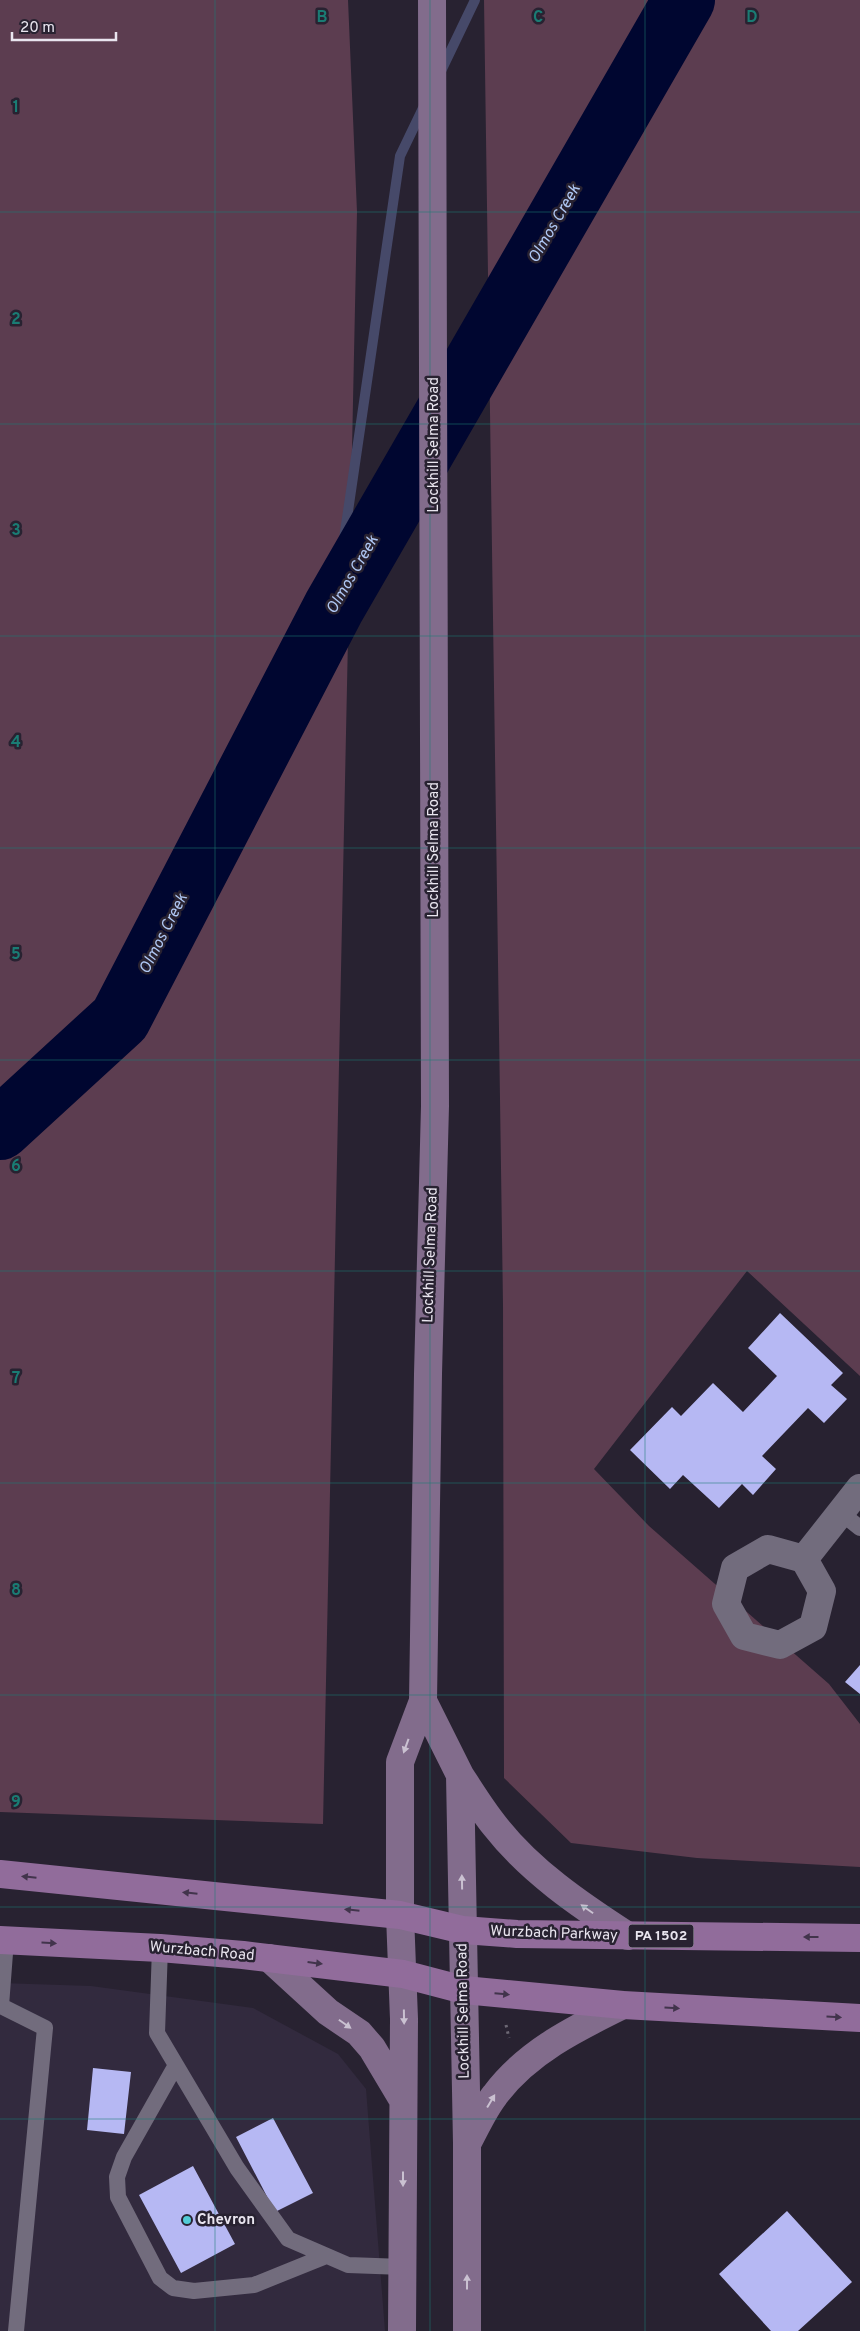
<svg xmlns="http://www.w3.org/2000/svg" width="860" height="2331" viewBox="0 0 860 2331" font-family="Overpass,sans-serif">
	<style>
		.built { fill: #322a3e }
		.green { fill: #5c3d50 }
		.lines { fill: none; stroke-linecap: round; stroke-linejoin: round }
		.stream { stroke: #464969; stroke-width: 10 }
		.river { stroke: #000630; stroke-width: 62 }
		.building { fill: #b6b8f3 }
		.path { stroke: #6d6875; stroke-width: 3; stroke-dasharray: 2.5 4; stroke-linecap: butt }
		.service { stroke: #726c7d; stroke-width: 16 }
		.minor { stroke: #726c7d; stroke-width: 28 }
		.secondary { stroke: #826c8c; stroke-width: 28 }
		.primary { stroke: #916c9b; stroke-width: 28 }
		.oneway { fill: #cac1d1 }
		.oneway2 { fill: #42344c }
		.grid { fill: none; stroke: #1a7c74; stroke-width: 1; stroke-opacity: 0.55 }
		.poi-dot { fill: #52ccd6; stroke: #282231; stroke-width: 2 }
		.labels { text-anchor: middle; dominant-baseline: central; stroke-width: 5; stroke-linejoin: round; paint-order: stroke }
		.shield { fill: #282231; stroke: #afaab6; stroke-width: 1 }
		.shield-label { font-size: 14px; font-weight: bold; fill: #e9e5ef }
		.street-label { font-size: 15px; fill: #e9e5ef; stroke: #282231 }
		.poi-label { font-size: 15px; font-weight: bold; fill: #e9e5ef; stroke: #282231; text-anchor: start }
		.water-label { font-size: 16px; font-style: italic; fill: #afc7f4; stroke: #282231 }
		.grid-label { font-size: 16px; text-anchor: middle; font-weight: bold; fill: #1a7c74; stroke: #282231; stroke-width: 5; stroke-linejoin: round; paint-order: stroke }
	</style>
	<rect width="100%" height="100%" fill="#282231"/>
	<path class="built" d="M 0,1983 L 91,1986 L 253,2008 L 338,2054 L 366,2089 L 385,2331 L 0,2331 Z"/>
	<path class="green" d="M 0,0 L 348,0 L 357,212 L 323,1824 L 0,1812 Z
		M 484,0 L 860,0 L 860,1376 L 747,1271 L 594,1469 L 649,1526 L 829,1684 L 860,1724 L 860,1867 L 697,1858 L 571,1843 L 504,1778 L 503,1305 Z"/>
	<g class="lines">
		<path class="stream" d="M 441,71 L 475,0
			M 334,607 L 400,156 L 425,104"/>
		<path class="river" d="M 0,1129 L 120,1019 L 334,607 L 684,0"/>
	</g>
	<path class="building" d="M 780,1313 L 843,1373 L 831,1385 L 847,1399 L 824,1423 L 808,1408 L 762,1456 L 776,1469 L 753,1495 L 742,1484 L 719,1508 L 683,1475 L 670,1489 L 630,1450 L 672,1407 L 681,1416 L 713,1383 L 743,1412 L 777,1376 L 748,1348 Z
		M 860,1665 L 860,1694 L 845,1682 Z
		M 93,2068 L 131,2072 L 124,2134 L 87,2130 Z
		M 273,2118 L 313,2193 L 275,2212 L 236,2137 Z
		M 193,2166 L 235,2244 L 181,2273 L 139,2195 Z
		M 787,2211 L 852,2282 L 798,2331 L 771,2331 L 719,2274 Z"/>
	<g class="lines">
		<path class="path" d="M 506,2025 L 509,2038"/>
		<path class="service" d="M 840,1512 L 860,1528
			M 6,1940 L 1,2006 L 45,2028 L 16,2331
			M 160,1948 L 157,2033 L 237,2168 L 288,2239 L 348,2265 L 403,2267
			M 176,2065 L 124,2157 L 117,2177 L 118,2197 L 160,2278 L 173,2288 L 194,2291 L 254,2285 L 326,2256"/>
		<path class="minor" d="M 768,1549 L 804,1559 L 822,1591 L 813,1627 L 780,1645 L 744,1636 L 726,1604 L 735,1568 Z
			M 804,1559 L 860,1488"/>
		<path class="secondary" d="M 423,1701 L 460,1775 L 467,2143 L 467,2331
			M 460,1775 C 471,1792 482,1810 495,1826 C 530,1871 580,1905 628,1936
			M 269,1958 L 328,2012 L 359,2033 L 372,2048 L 403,2100
			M 468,2142 C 476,2127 484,2109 495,2095 C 527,2052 576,2028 623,2005
			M 402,2331 L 404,2019 L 400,1915 L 400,1762 L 423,1701 L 428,1374 L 435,1106 L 432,0"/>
		<path class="primary" d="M 0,1874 L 400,1915 L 463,1930 L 517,1934 L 860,1938
			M 0,1940 L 160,1948 L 243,1955 L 403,1974 L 464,1990 L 623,2005 L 860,2018"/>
	</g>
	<defs><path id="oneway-solid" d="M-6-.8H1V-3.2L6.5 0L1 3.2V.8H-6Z" transform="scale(1.25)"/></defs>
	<g class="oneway">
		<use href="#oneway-solid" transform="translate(406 1746) rotate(110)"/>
		<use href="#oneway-solid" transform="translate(462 1882) rotate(-91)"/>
		<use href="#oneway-solid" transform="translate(587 1909) rotate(-145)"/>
		<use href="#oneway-solid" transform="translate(404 2017) rotate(89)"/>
		<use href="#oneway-solid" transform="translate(345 2024) rotate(35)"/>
		<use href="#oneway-solid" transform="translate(491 2101) rotate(-59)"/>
		<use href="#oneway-solid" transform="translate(403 2179) rotate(90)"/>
		<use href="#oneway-solid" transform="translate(467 2282) rotate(-90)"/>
	</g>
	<g class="oneway2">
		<use href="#oneway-solid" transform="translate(29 1877) rotate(-174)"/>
		<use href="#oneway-solid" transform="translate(190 1893) rotate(-174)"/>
		<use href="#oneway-solid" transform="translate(352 1910) rotate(-174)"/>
		<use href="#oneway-solid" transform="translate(811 1937) rotate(-180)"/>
		<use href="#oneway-solid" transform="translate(49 1943) rotate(3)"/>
		<use href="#oneway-solid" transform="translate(315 1963) rotate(7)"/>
		<use href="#oneway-solid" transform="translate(502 1994) rotate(5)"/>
		<use href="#oneway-solid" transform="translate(672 2008) rotate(3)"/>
		<use href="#oneway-solid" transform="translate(834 2017) rotate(3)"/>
	</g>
	<path class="grid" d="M 215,0 L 215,2331M 430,0 L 430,2331M 645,0 L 645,2331M 0,212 L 860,212M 0,424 L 860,424M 0,636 L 860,636M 0,848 L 860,848M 0,1060 L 860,1060M 0,1271 L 860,1271M 0,1483 L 860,1483M 0,1695 L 860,1695M 0,1907 L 860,1907M 0,2119 L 860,2119"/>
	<circle class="poi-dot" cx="187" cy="2220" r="5"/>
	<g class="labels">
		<rect class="shield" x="628.5" y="1924.5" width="65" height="23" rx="4"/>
		<g class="shield-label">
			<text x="661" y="1936">PA 1502</text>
		</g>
		<g class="street-label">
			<text transform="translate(434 445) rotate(-90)">Lockhill Selma Road</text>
			<text transform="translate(434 850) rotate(-90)">Lockhill Selma Road</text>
			<text transform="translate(431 1255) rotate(-88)">Lockhill Selma Road</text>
			<text transform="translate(554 1934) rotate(2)">Wurzbach Parkway</text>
			<text transform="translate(202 1952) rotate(5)">Wurzbach Road</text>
			<text transform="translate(464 2011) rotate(-91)">Lockhill Selma Road</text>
		</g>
		<g class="poi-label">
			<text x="197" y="2220">Chevron</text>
		</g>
		<g class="water-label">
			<text transform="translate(555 224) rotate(-60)">Olmos Creek</text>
			<text transform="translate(353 575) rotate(-60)">Olmos Creek</text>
			<text transform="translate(164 934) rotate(-63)">Olmos Creek</text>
		</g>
	</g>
	<g class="grid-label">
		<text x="322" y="22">B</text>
		<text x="538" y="22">C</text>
		<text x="752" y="22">D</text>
		<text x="16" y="112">1</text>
		<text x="16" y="324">2</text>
		<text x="16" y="535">3</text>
		<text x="16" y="747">4</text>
		<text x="16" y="959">5</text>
		<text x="16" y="1171">6</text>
		<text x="16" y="1383">7</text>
		<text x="16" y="1595">8</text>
		<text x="16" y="1807">9</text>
	</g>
	<path d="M12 32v8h104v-8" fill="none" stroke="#e9e5ef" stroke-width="2.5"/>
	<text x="20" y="32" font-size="15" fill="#e9e5ef" stroke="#282231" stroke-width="4" paint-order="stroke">20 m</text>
</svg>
